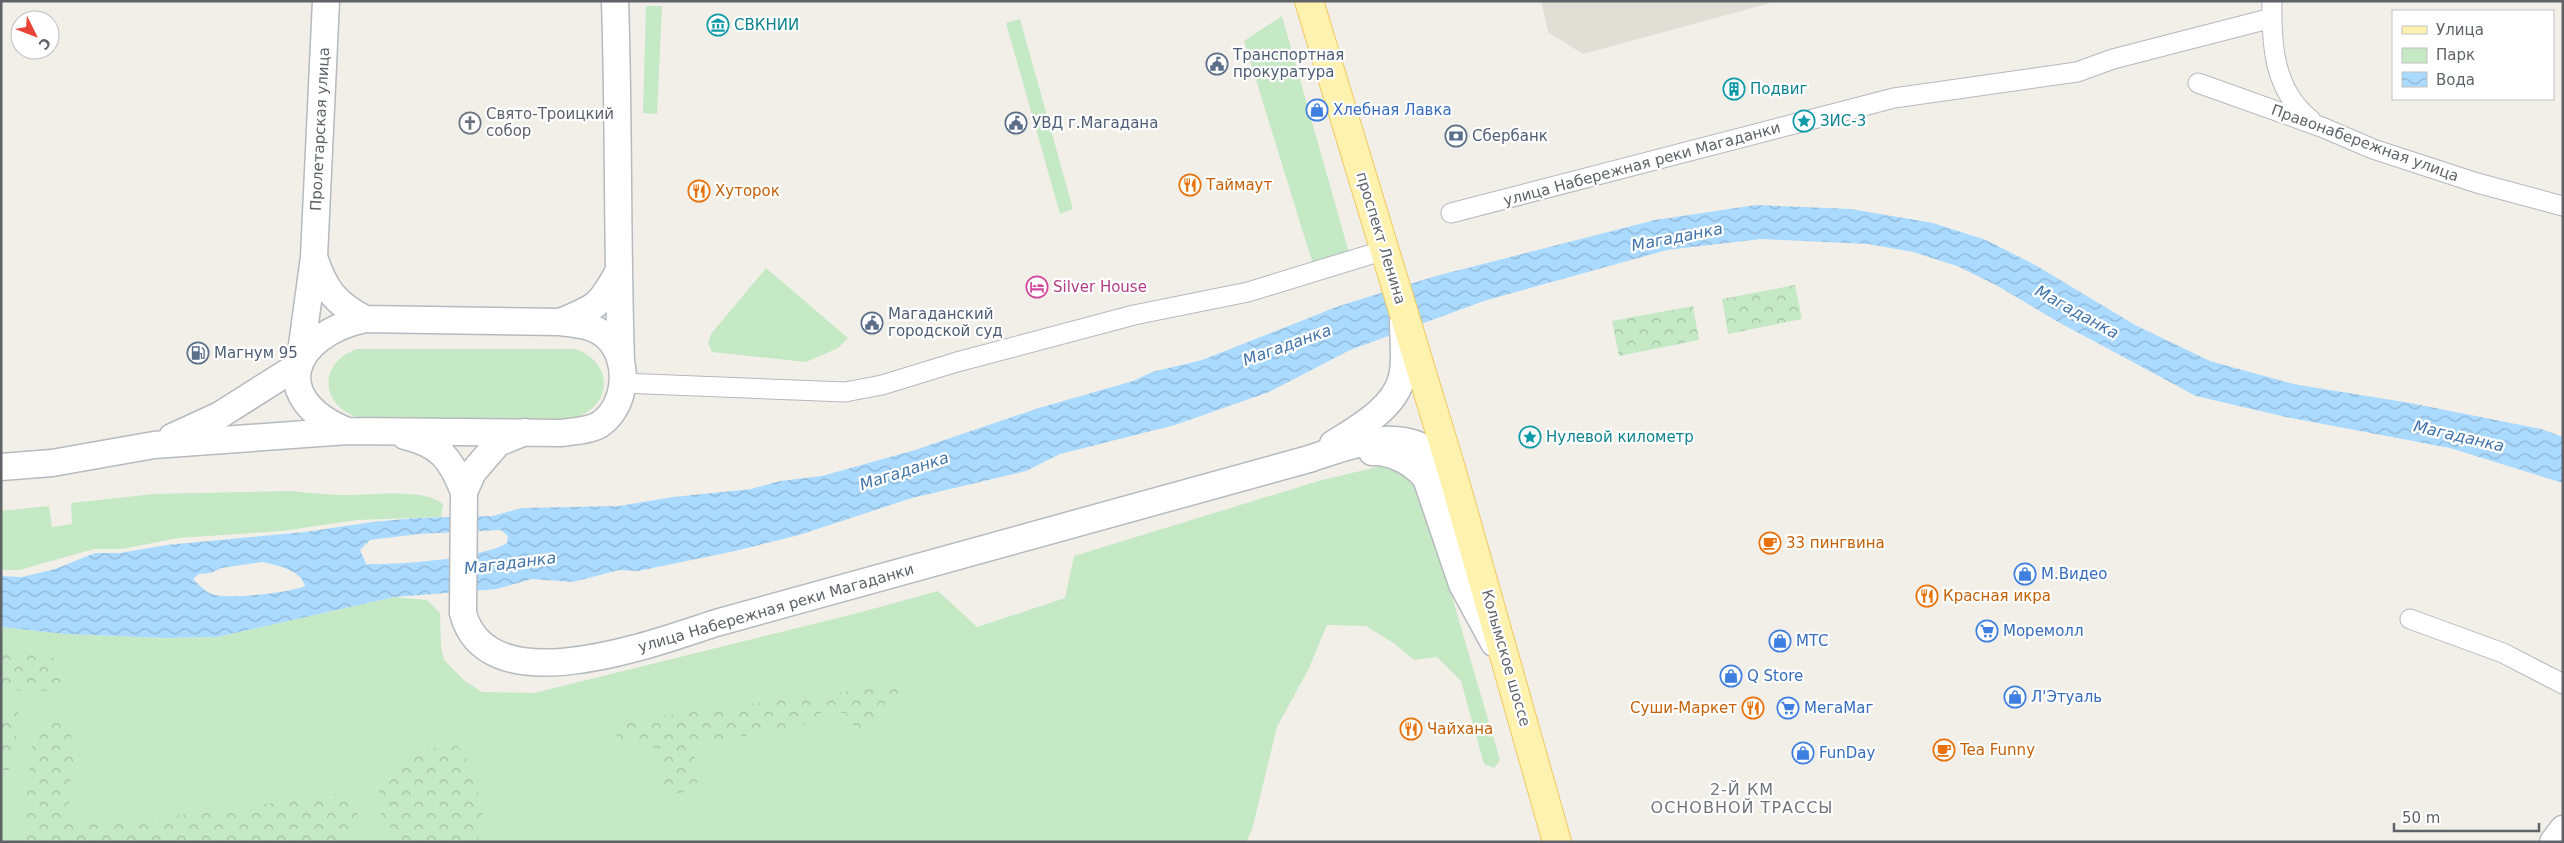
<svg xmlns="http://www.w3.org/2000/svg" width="2564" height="843" viewBox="0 0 2564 843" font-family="'DejaVu Sans',sans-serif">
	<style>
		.education { fill: #e1ded6 }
		.green { fill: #c5e8c5 }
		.forest { fill: url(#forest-crowns) }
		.water { fill: url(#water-waves); fill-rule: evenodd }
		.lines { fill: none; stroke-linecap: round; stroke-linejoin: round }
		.street-casing { stroke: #b5b8bc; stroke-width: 21 }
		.secondary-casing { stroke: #b6babf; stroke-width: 29 }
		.primary-casing { stroke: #f2c960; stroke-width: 30 }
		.street { stroke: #fff; stroke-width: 19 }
		.secondary { stroke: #fff; stroke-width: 26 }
		.primary { stroke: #fff2af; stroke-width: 28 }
		.labels { text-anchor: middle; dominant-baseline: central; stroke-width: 4.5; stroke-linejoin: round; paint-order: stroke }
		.culture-label { font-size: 15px; fill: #0d838f; stroke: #fff; text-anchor: start }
		.service-label { font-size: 15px; fill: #4e5e75; stroke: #fff; text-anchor: start }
		.shop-label { font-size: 15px; fill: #366cbe; stroke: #fff; text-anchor: start }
		.worship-label { font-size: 15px; fill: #5b616d; stroke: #fff; text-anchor: start }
		.street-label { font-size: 15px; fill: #5f6368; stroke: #fff }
		.food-label { font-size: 15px; fill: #c56008; stroke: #fff; text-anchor: start }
		.hotel-label { font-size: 15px; fill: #b23c85; stroke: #fff; text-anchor: start }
		.water-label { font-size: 16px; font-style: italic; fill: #4174aa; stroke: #fff }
		.neighbourhood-label { font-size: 16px; letter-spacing: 1px; fill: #70757a; stroke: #fff }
	</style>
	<defs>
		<pattern id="forest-crowns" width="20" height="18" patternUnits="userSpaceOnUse" patternTransform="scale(1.25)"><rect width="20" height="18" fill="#c5e8c5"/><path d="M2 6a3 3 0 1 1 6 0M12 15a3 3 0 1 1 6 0" fill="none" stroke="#a3c0a4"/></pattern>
		<pattern id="water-waves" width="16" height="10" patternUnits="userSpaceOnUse" patternTransform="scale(1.25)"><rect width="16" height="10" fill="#aadaff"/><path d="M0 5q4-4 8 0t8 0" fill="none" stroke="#8eb4d2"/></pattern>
	</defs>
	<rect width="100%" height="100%" fill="#f1efe8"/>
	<path class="education" d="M 1541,1 L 1778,1 L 1583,54 L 1548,32 Z"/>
	<path class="green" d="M 646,6 L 662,6 L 657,114 L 643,113 Z
		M 1282,16 L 1351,260 L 1315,271 L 1244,41 Z
		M 1020,19 L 1073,209 L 1060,214 L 1006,23 Z
		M 766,268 L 848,338 L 838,348 L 806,362 L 712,352 L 708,343 L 711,334 Z
		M 357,349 L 575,349 C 617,363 612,412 568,419 L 357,417 C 319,404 319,362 357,349 Z
		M 1386,465 L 1417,478 L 1500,760 L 1494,768 L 1484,764 L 1461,681 L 1437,657 L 1414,660 L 1395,644 L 1366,626 L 1327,625 L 1308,670 L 1277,727 L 1252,830 L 1246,842 L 1,842 L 1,627 L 65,634 L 164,638 L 217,637 L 394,597 L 427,600 L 440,613 L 441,647 L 444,660 L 465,681 L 482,692 L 534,693 L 858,613 L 938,591 L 977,627 L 1065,598 L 1074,556 L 1322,480 Z
		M 291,491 C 310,493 329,495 348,495 C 372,495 425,488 443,504 L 441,517 L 357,520 L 282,531 L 178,538 L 122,549 L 94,549 L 19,570 L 1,570 L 1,511 L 49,506 L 52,527 L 72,524 L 71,503 L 154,494 Z"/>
	<path class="forest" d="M 1795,285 L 1802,319 L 1728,334 L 1722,299 Z
		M 1693,306 L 1699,340 L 1619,356 L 1612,321 Z
		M 1,651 L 45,654 L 64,663 L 60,678 L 61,691 L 1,690 Z
		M 887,686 L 904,687 L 913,693 C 907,704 892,703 883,710 C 869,720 876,725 856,731 L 846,713 L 822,712 L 792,733 L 734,737 L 704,743 L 691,750 L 700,768 L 697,783 L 681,794 L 660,788 L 661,749 L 618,740 L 613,725 L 621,721 Z
		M 1,705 L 10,705 L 18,712 L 13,770 L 1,770 Z
		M 51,715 C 96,737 57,784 73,820 L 92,823 L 202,813 L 335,794 L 353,800 L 358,807 L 357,823 L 348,842 L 27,842 C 25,805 27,753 40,718 Z
		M 457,745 L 472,766 L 484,820 L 477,841 L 400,842 L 376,807 L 380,788 L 404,761 L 428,749 Z"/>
	<path class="water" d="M 1756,205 L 1851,209 L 1933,223 L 1986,240 L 2037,266 L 2135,325 L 2210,361 L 2293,384 L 2410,403 L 2541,429 L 2563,437 L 2563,483 L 2450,448 L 2286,417 L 2196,396 L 2060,323 L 1996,285 L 1957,266 L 1913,252 L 1868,244 L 1761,239 L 1667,250 L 1484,301 L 1350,350 L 1269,392 L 1175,425 L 1060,454 L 1026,471 L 912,498 L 799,535 L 735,551 L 638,571 L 619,570 L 573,582 L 532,579 L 497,589 L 394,597 L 217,637 L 164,638 L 65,634 L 1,627 L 1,576 L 22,577 L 55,569 L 95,553 L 120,553 L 167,545 L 305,532 L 373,522 L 417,518 L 492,516 L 522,508 L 619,506 L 673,497 L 751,489 L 780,481 L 822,476 L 915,450 L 1039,408 L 1133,381 L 1152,372 L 1202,360 L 1339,306 L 1436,276 L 1655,220 ZM 501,530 L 508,536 L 507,543 C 480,559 398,565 366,564 L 360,550 L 370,540 L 418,534 ZM 262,562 C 277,565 301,570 305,586 C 289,593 232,599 215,595 C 206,593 199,585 193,579 L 199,574 L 211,573 L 221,568 Z"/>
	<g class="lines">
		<g class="street-casing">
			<path id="street" d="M 2272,1 C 2271,45 2274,91 2311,120
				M 2198,83 L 2324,128 L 2373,149 L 2477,183 L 2563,206
				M 1451,213 L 1894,98 L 2077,72 L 2113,59 L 2272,18
				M 622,383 L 845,392 L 882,385 L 957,362 L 1134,315 L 1248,292 L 1385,250
				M 2410,619 L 2503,653 L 2563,684"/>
		</g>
		<g class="secondary-casing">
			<path id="secondary" d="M 615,1 C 619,121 617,241 621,361
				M 314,257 C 325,290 335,303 365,319
				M 560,322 C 595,308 600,306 618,272
				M 300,360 L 314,257 L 326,1
				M 525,432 L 498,443 L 473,472 L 464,492 L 463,613 C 487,707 657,642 716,623 L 1309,459 C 1342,448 1384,431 1418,445 C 1433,452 1443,464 1453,475
				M 405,436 C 440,444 451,459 464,492
				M 172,437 L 220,415 L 299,365
				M 1333,444 C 1358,428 1395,408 1402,377 C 1406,360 1403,339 1403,322
				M 1372,452 C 1393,451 1413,463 1426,478 L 1462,584 L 1494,643
				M 1,467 L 52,463 L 154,445 L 347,431 L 562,433 C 574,431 588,431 599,425 C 627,407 631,360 607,337 C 594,325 577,324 560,322 L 365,319 C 291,335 267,398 347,431
				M 2553,842 L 2563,829"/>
		</g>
		<g class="primary-casing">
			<path id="primary" d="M 1309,1 L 1453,475 L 1557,842"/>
		</g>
		<use href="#street" class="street"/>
		<use href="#secondary" class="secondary"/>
		<use href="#primary" class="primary"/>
	</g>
	<defs>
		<g id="museum-ring" transform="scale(1.125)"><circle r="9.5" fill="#fff" stroke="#0f9aa8" stroke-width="1.5"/><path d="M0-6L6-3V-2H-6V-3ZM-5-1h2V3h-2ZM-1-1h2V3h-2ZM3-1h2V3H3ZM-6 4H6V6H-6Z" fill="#0f9aa8"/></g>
		<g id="civic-ring" transform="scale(1.125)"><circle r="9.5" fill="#fff" stroke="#5c6f8a" stroke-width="1.5"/><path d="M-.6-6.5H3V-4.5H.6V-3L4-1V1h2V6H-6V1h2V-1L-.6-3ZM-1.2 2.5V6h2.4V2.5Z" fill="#5c6f8a"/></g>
		<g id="building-ring" transform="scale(1.125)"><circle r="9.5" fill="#fff" stroke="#0f9aa8" stroke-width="1.5"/><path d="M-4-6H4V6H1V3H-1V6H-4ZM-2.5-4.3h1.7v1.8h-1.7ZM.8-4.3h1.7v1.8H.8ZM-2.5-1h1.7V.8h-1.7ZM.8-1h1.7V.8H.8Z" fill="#0f9aa8"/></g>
		<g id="shop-ring" transform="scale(1.125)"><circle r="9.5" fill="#fff" stroke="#3f7fe0" stroke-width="1.5"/><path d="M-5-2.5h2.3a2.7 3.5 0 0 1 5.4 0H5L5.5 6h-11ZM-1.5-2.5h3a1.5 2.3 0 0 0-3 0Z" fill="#3f7fe0"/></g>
		<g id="sight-ring" transform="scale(1.125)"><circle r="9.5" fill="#fff" stroke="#0f9aa8" stroke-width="1.5"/><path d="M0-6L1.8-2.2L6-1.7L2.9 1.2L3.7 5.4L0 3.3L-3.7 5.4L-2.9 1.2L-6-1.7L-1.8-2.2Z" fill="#0f9aa8"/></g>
		<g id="church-ring" transform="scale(1.125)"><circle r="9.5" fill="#fff" stroke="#6b7280" stroke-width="1.5"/><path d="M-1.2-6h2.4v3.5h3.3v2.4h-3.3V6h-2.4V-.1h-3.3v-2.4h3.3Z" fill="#6b7280"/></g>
		<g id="bank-ring" transform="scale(1.125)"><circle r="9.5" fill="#fff" stroke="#5c6f8a" stroke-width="1.5"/><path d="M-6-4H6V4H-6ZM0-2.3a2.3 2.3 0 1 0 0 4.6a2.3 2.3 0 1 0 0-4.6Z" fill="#5c6f8a"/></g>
		<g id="restaurant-ring" transform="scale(1.125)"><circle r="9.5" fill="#fff" stroke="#e8710a" stroke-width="1.5"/><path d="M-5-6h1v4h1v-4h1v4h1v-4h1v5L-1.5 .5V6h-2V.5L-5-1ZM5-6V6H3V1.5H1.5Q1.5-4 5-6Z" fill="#e8710a"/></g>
		<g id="hotel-ring" transform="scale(1.125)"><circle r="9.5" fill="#fff" stroke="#d1479c" stroke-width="1.5"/><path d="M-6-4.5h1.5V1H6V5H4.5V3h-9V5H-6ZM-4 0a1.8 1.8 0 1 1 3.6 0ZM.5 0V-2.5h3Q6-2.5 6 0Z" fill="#d1479c"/></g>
		<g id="fuel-ring" transform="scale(1.125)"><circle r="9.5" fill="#fff" stroke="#5c6f8a" stroke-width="1.5"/><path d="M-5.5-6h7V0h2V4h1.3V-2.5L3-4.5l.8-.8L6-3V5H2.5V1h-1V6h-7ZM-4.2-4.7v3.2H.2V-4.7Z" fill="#5c6f8a"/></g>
		<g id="cafe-ring" transform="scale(1.125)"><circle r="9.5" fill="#fff" stroke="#e8710a" stroke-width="1.5"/><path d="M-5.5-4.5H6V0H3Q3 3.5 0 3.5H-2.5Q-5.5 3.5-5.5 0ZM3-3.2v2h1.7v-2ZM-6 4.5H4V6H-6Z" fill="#e8710a"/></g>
		<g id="supermarket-ring" transform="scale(1.125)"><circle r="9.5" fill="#fff" stroke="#3f7fe0" stroke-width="1.5"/><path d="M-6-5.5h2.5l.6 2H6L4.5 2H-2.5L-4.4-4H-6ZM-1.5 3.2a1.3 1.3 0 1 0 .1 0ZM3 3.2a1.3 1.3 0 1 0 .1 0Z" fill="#3f7fe0"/></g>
	</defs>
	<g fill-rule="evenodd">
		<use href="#museum-ring" x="718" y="25"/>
		<use href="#civic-ring" x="1217" y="64"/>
		<use href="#building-ring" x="1734" y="89"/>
		<use href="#shop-ring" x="1317" y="110"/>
		<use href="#sight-ring" x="1804" y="121"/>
		<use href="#church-ring" x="470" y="123"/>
		<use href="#civic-ring" x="1016" y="123"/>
		<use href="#bank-ring" x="1456" y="136"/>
		<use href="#restaurant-ring" x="1190" y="185"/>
		<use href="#restaurant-ring" x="699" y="191"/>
		<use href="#hotel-ring" x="1037" y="287"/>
		<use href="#civic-ring" x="872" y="323"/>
		<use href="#fuel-ring" x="198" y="353"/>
		<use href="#sight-ring" x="1530" y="437"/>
		<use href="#cafe-ring" x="1770" y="543"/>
		<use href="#shop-ring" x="2025" y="574"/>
		<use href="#restaurant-ring" x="1927" y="596"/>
		<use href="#supermarket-ring" x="1987" y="631"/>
		<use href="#shop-ring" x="1780" y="641"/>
		<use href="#shop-ring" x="1731" y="676"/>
		<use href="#shop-ring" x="2015" y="697"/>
		<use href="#restaurant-ring" x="1753" y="708"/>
		<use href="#supermarket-ring" x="1788" y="708"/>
		<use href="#restaurant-ring" x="1411" y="729"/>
		<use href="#cafe-ring" x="1944" y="750"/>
		<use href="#shop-ring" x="1803" y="753"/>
	</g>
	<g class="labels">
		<g class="culture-label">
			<text x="734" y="25">СВКНИИ</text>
			<text x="1750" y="89">Подвиг</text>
			<text x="1820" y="121">ЗИС-3</text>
			<text x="1546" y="437">Нулевой километр</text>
		</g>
		<g class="service-label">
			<text x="1233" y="55">Транспортная<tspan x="1233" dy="17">прокуратура</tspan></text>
			<text x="1032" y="123">УВД г.Магадана</text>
			<text x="1472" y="136">Сбербанк</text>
			<text x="888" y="314">Магаданский<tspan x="888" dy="17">городской суд</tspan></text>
			<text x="214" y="353">Магнум 95</text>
		</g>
		<g class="shop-label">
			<text x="1333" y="110">Хлебная Лавка</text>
			<text x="2041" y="574">М.Видео</text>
			<text x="2003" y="631">Моремолл</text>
			<text x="1796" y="641">МТС</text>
			<text x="1747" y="676">Q Store</text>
			<text x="2031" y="697">Л'Этуаль</text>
			<text x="1804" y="708">МегаМаг</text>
			<text x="1819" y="753">FunDay</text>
		</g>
		<g class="worship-label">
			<text x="486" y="114">Свято-Троицкий<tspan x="486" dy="17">собор</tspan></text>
		</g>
		<g class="street-label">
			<text transform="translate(320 129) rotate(-87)">Пролетарская улица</text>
			<text transform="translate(2365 143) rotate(20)">Правонабережная улица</text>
			<text transform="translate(1642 164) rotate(-15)">улица Набережная реки Магаданки</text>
			<text transform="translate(1381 238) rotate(73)">проспект Ленина</text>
			<text transform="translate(776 608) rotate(-16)">улица Набережная реки Магаданки</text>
			<text transform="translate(1506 658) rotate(74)">Колымское шоссе</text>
		</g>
		<g class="food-label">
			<text x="1206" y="185">Таймаут</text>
			<text x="715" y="191">Хуторок</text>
			<text x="1786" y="543">33 пингвина</text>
			<text x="1943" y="596">Красная икра</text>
			<text x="1737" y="708" text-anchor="end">Суши-Маркет</text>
			<text x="1427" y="729">Чайхана</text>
			<text x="1960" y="750">Tea Funny</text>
		</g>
		<g class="hotel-label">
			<text x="1053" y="287">Silver House</text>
		</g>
		<g class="water-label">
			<text transform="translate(1677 237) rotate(-11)">Магаданка</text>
			<text transform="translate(2077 312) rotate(29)">Магаданка</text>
			<text transform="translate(1287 345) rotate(-20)">Магаданка</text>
			<text transform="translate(2459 436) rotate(13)">Магаданка</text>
			<text transform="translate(904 471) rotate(-18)">Магаданка</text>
			<text transform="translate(510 563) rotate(-7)">Магаданка</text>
		</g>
		<g class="neighbourhood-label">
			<text x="1742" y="789">2-Й КМ<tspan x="1742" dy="18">ОСНОВНОЙ ТРАССЫ</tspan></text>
		</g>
	</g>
	<rect width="2564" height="843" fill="none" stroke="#5f6368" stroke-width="5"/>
	<rect x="2392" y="10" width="162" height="90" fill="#ffffff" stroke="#bfc1c3"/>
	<rect x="2402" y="26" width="25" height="8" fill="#fff2af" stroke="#bfc1c3"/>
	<text x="2436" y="35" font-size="15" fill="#5f6368">Улица</text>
	<rect x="2402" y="48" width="25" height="15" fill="#c5e8c5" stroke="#bfc1c3"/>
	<text x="2436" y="60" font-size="15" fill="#5f6368">Парк</text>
	<rect x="2402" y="72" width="25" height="15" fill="url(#water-waves)" stroke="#bfc1c3"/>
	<text x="2436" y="85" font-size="15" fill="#5f6368">Вода</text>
	<g transform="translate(35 35) rotate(132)"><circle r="24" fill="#ffffff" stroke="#bfc1c3"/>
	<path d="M0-4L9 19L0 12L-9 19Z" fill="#ea4335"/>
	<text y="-8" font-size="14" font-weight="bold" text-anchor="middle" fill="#5f6368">С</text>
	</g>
	<path d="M2394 823v8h145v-8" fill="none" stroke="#5f6368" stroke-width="2.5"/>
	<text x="2402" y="823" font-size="15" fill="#5f6368" stroke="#ffffff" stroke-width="4" paint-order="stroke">50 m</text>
</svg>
